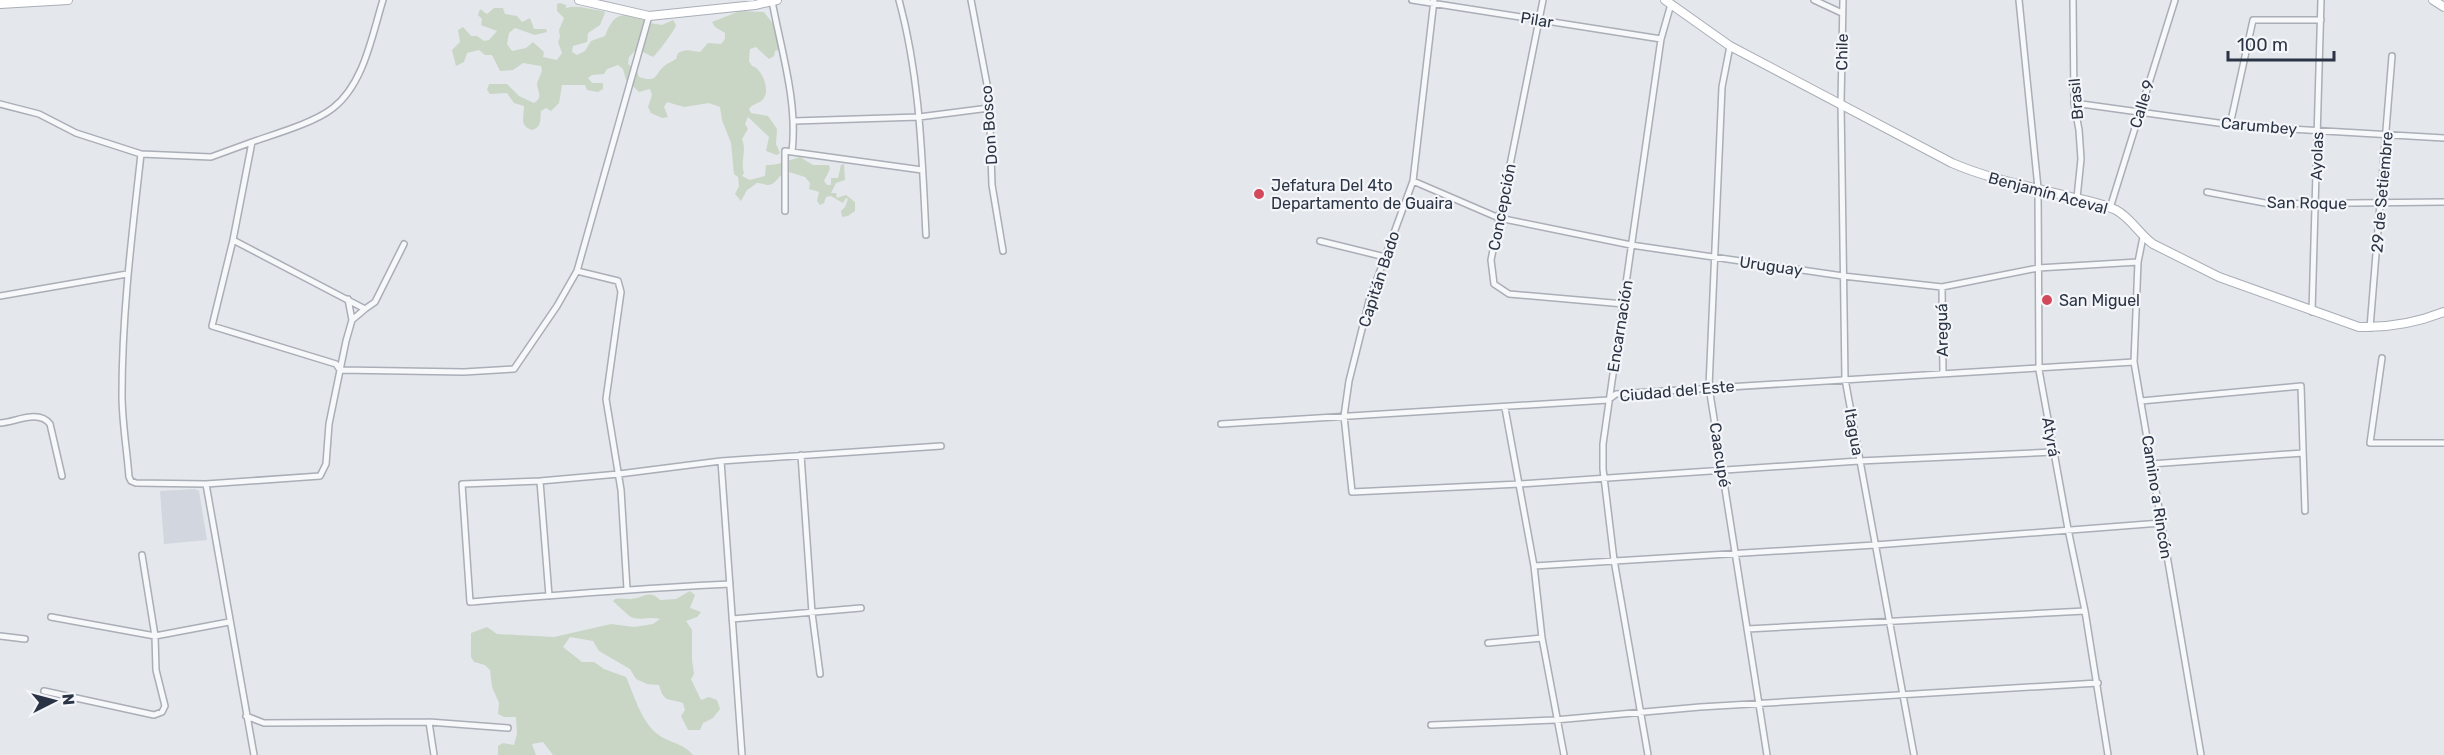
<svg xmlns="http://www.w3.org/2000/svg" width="2444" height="755" viewBox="0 0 2444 755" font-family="Rubik,sans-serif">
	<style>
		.built { fill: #d2d6de }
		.green { fill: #c9d6c5 }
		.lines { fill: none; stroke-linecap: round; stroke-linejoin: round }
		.street-casing { stroke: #a9aeb7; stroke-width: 8 }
		.secondary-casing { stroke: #a9aeb7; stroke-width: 10 }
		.street { stroke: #f7f8fa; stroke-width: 5 }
		.secondary { stroke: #fff; stroke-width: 8 }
		.poi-dot { fill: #d1495b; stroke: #f4f6f9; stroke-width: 2 }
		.labels { text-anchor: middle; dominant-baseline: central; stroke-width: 4.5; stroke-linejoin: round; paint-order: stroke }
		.street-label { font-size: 16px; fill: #2b3445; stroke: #f4f6f9 }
		.poi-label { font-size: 16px; fill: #2b3445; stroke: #f4f6f9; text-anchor: start }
	</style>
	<rect width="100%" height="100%" fill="#e4e7ec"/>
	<path class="built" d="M 195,489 L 199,491 L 207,540 L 164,544 L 160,491 Z"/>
	<path class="green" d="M 560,3 L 566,5 L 566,8 C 577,4 592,10 604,11 L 605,13 L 600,25 L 588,33 L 587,42 L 573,46 L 572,52 L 577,55 L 585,51 L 591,41 L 605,36 C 615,10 623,14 648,18 L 650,23 L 662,25 L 673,20 L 676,25 C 675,30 657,54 653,57 L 637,49 L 629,57 L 628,64 L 637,71 L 639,77 C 660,84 654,72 667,64 C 670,62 673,61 676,59 L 678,53 C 688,48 690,51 700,52 L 708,43 L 721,44 L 725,39 L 725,33 L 715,27 L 712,22 L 740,11 L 764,12 L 779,32 L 781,49 L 775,51 L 774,56 L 769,59 L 756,47 L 750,49 L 749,61 L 752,66 C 762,68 770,90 764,98 C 760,104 753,103 749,109 L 751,113 L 768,116 L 777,129 L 776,144 L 780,153 L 777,155 L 766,151 L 769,137 L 748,117 L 745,124 L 748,129 L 742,139 C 747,151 740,161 744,173 L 742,176 L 750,180 L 765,176 L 766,165 C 777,166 789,160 800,157 L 813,165 L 829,165 L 830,169 L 824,181 L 827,185 L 831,185 L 831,178 L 838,178 L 841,165 L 844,164 L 845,180 L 836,183 L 831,193 L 836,193 L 837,198 L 846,195 L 855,202 L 855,211 L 848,216 L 842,217 L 841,211 L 845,207 L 848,199 L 846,198 L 843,203 L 831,196 L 826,197 L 824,203 L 820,205 L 817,201 L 819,192 L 809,189 L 810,183 L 805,177 L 786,171 C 779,174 776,186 767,185 C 763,184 760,183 757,183 L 747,190 L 741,201 L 735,194 L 739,186 L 738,177 L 734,174 L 731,143 L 722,120 L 720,107 L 709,103 L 684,107 L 667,102 L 664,107 L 668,117 L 662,118 L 651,113 L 648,107 L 652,95 L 650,89 L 639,92 L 626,80 L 623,69 L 618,65 L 607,69 L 604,74 L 592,75 L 588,78 L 592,83 L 603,83 L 603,89 L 598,92 L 587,90 L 585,85 L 562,85 L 559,103 L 551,111 L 546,108 L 541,111 C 540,120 542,127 532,130 C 519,126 524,117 524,106 L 514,103 L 507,93 L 490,94 L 487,90 L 489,84 L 507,84 L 519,96 L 534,103 C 544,96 537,92 537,83 L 542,71 L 541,66 L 523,63 L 513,70 L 500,71 L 492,55 L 485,55 L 479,50 L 467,53 L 464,62 L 456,66 L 452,50 L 460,42 L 458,30 L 463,27 L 471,36 L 477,36 L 484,41 L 489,40 L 497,31 L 481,25 L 482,19 L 478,15 L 480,9 L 487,14 L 494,8 L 503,8 L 505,14 L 517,16 L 522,22 L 530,18 L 534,29 L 546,29 L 547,32 L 535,35 L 515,28 L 509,33 L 507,44 L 512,51 L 526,48 L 533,42 L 544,52 L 543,57 L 557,60 L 562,53 L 558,42 L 560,37 L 559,30 L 564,18 L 557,11 L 557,4 Z
		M 690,591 L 695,595 L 690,608 L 701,612 L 697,617 L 686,621 L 692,630 L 692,660 L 694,674 L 691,679 L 701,700 L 709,697 L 717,700 L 720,709 L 713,718 L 703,723 L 700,730 L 688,730 L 681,716 L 685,710 L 683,703 C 668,698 664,703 659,685 L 647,684 L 636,679 L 630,669 L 599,651 L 593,641 L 570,637 L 563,647 L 582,662 L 594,662 L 604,669 L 626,677 C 634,695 641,720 656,733 C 668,743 684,743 693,755 L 553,755 L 543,742 L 532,744 L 536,755 L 498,755 L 498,746 L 503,743 L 514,745 L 517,734 L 516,717 L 504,717 L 498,714 L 499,703 L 492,687 L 490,670 L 485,665 L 474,662 L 471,657 L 471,633 L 487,627 L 497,634 L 554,637 L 611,624 L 634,627 L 653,624 L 660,619 C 651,616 640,621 631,617 C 629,616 616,604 613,601 L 615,599 C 621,598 626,599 631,599 C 644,598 649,589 660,600 L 676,599 Z"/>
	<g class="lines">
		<g class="street-casing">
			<path id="street" d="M 899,0 C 920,77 922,156 926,235
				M 971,0 L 989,95 L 992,185 L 1003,251
				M 1412,0 L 1661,39
				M 1434,0 L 1413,181 L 1369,301 L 1349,381 L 1344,416 L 1352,492 L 1520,484 L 1859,461 L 2054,452
				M 1543,0 L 1491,260 L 1494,284 L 1509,294 L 1624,304
				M 1814,0 L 1842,13
				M 1843,0 L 1841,103 L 1845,379 L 1914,755
				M 2019,0 L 2038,188 L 2039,370 L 2068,529 L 2085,611 L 2108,755
				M 2073,0 L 2074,103 L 2079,130 L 2081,159 L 2077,198
				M 772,1 C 781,50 798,102 792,152
				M 1730,46 L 1722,87 L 1709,387 L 1767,755
				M 2074,103 L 2240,126 L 2444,138
				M 0,104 L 39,114 L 76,133 L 141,154 C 132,234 122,314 122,395 C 122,422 127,450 129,477 L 131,481 L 136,483 L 206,484 L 254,755
				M 794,121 L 919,117 L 989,108
				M 2230,125 L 2253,20 L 2321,20
				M 252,142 C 275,134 314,123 333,108 C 364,84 372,35 383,0
				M 141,154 L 211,157 L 252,142 L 233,240 L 365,309 L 352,320 L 346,341 L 329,424 L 326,464 L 320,476 L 206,484
				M 1413,181 L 1499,218 L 1631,245 L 1843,276 L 1942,287 L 2038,268 L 2138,262
				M 2207,192 L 2270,204 L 2444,202
				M 2110,208 L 2175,0
				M 785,211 L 785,151 L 922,170
				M 2143,237 L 2138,262 L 2134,362 L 2201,755
				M 233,240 L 212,326 L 336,364 L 340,370 L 464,372 L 514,369 L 557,306 L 577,271 L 649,16
				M 1320,241 L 1385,257
				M 577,271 L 618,281 L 621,292 L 606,399 L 621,490 L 627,589
				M 1942,287 L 1943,373
				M 0,296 L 127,274
				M 348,299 L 352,320
				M 365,309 L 375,302 L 404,244
				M 2312,312 L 2321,0
				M 2370,328 L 2392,56
				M 2382,358 L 2370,443 L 2444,443
				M 2141,401 L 2301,386 L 2305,511
				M 1505,408 L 1534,566 L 1542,638 L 1564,755
				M 0,423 C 16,422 38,409 50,424 L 62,476
				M 1221,424 L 1608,400 L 1616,394 L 2134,362
				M 801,455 L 812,613 L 820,674
				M 721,461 L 742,755
				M 2151,464 L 2303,453
				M 540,481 L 619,474 L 721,461 L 941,446
				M 1534,566 L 1875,545 L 2161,523
				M 549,596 L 540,481 L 462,484 L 470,602 C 557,595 643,588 730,584
				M 51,617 L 155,636 L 229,622
				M 732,619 L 861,608
				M 1747,629 L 2085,611
				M 0,636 L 25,639
				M 1488,643 L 1542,638
				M 44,691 L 154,715 L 162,712 L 165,706 L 156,670 L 155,636 L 142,555
				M 246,716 L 264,723 L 429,722 L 508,728
				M 429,722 L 434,755
				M 1431,725 L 1555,720 L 1700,707 L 2098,683
				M 1648,755 L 1614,560 L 1603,469 L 1603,444 L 1661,39 L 1671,4"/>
		</g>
		<g class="secondary-casing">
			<path id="secondary" d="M 579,0 L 649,16 L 755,5 L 777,0
				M 1665,0 L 1730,46 L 1952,163 C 1989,179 2028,186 2067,196 C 2083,200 2101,203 2116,210 C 2131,218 2139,234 2153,244 L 2219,277 L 2359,327 C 2389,328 2416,323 2444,312
				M 2433,0 L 2444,7
				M 0,4 L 68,0"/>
		</g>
		<use href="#street" class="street"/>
		<use href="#secondary" class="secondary"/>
	</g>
	<g class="poi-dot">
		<circle cx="1259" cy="194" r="6"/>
		<circle cx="2047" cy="300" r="6"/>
	</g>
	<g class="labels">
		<g class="street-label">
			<text transform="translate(1537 20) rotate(9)">Pilar</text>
			<text transform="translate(1842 52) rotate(-89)">Chile</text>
			<text transform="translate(2076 99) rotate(-95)">Brasil</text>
			<text transform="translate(2142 104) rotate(-73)">Calle 9</text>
			<text transform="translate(989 125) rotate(-94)">Don Bosco</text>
			<text transform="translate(2259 126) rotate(5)">Carumbey</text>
			<text transform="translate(2317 156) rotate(-88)">Ayolas</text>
			<text transform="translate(2382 192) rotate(-85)">29 de Setiembre</text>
			<text transform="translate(2048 193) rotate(15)">Benjamín Aceval</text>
			<text transform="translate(2307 203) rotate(1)">San Roque</text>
			<text transform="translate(1502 207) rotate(-79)">Concepción</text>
			<text transform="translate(1771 266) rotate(8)">Uruguay</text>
			<text transform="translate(1379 279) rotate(-72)">Capitán Bado</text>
			<text transform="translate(1620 326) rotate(-81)">Encarnación</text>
			<text transform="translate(1942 330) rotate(-91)">Areguá</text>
			<text transform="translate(1677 391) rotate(-5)">Ciudad del Este</text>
			<text transform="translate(1854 432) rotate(80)">Itagua</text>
			<text transform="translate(2051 437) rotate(80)">Atyrá</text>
			<text transform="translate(1720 455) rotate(81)">Caacupé</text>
			<text transform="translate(2157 497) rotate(81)">Camino a Rincón</text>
		</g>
		<g class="poi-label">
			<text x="1271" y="185">Jefatura Del 4to<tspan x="1271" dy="18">Departamento de Guaira</tspan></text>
			<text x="2059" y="300">San Miguel</text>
		</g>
	</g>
	<g transform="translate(54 701) rotate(84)" stroke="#f4f6f9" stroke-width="4.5" paint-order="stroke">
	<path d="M0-4.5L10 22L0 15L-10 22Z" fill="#2b3445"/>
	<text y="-9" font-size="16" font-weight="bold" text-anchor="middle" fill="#2b3445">N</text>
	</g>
	<path d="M2228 51v9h106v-9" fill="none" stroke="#2b3445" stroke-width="3"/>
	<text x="2237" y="51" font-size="18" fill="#2b3445" stroke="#f4f6f9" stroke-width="4.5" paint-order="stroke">100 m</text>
</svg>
